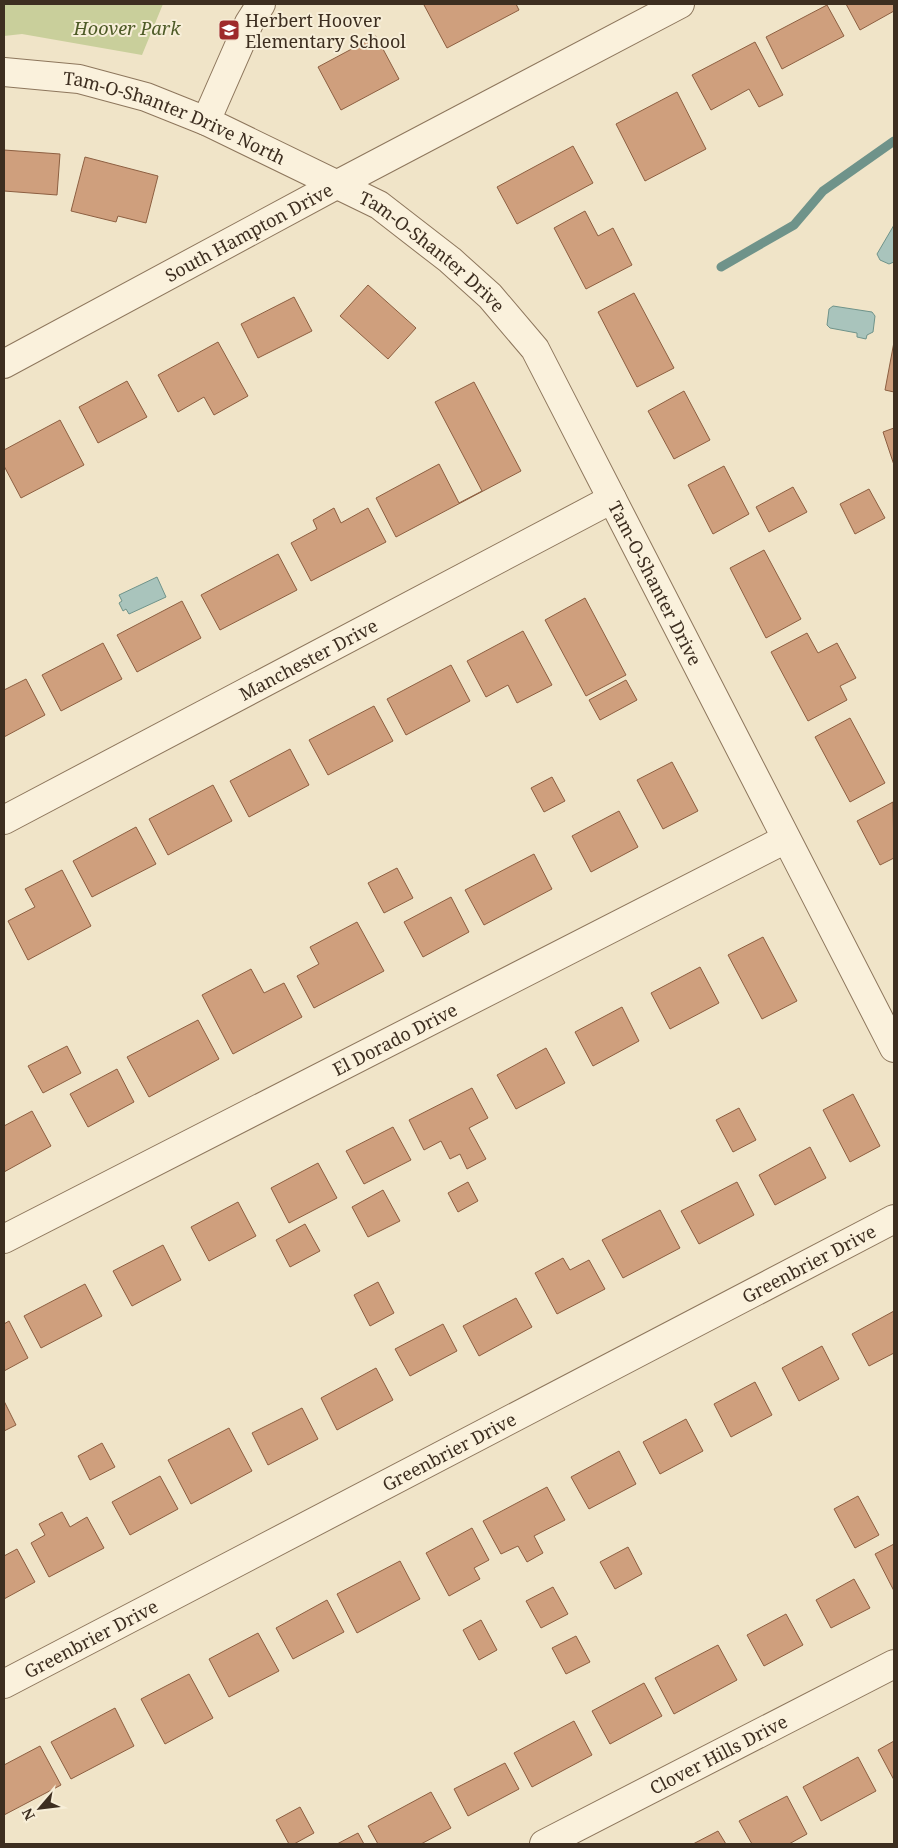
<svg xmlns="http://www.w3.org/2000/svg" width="898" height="1848" viewBox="0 0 898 1848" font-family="'Noto Serif',serif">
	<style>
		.green { fill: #c9cf9b }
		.water { fill: #a9c4bc; stroke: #6f938a }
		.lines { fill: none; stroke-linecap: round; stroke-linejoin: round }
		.stream { stroke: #6f938a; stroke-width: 9 }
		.building { fill: #cf9f7d; stroke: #8d5f41 }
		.minor-casing { stroke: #8d765c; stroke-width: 30 }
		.minor { stroke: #faf1dc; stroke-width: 28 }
		.labels { text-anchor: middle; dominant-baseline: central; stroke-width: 4; stroke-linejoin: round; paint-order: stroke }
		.poi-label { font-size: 18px; fill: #3d2e20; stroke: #f7eed8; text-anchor: start }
		.park-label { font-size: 18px; font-style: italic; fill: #4d5a26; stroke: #f7eed8 }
		.street-label { font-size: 18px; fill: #3d2e20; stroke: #f7eed8 }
	</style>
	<rect width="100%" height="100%" fill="#f0e4c8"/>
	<path class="green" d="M 4,4 L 163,4 L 142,55 L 22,34 L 4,36 Z"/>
	<path class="water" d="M 894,225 L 894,262 L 889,264 L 880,260 L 877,254 Z
		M 833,306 L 872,312 L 875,316 L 873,332 L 867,335 L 866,339 L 857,337 L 857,333 L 830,328 L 827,325 L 829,309 Z
		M 157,577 L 166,597 L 129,614 L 126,609 L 123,611 L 119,603 L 122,601 L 119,595 Z"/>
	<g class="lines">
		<path class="stream" d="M 721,267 L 794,225 L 823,191 L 894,141"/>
	</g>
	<path class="building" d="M 426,4 L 516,4 L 519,10 L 447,48 L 424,5 Z
		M 846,4 L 894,4 L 894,11 L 860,30 Z
		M 827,5 L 844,36 L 782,69 L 766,37 Z
		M 376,36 L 399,79 L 341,110 L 318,67 Z
		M 755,42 L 783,95 L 759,107 L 749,89 L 711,110 L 692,75 Z
		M 677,92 L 706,149 L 645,181 L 616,124 Z
		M 573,146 L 593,183 L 517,224 L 497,187 Z
		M 4,150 L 60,154 L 57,195 L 4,191 Z
		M 85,157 L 158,176 L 146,223 L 118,216 L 116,222 L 71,211 Z
		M 585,211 L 598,236 L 613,228 L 632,265 L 586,289 L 554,228 Z
		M 368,285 L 416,328 L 388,359 L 340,316 Z
		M 634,293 L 674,368 L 637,387 L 598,312 Z
		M 294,297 L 312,331 L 258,358 L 241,324 Z
		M 218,342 L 248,396 L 214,415 L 204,397 L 178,412 L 158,375 Z
		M 894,342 L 894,392 L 885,390 Z
		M 127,381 L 147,417 L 98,443 L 79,407 Z
		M 474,382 L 521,471 L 396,537 L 376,498 L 439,464 L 459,503 L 482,491 L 435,402 Z
		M 684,391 L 710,440 L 674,459 L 648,411 Z
		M 60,420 L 84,465 L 21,498 L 4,466 L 4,450 Z
		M 894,428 L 894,465 L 883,432 Z
		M 724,466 L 749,514 L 713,534 L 688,485 Z
		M 793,487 L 807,512 L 769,532 L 756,507 Z
		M 869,489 L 885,518 L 855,534 L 840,504 Z
		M 334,508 L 341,523 L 368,508 L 386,542 L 311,581 L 291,543 L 317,529 L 313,520 Z
		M 764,550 L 801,619 L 766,638 L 730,568 Z
		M 278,554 L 297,590 L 220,630 L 201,595 Z
		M 585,598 L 626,675 L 586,696 L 545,620 Z
		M 182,601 L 201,638 L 137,672 L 117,635 Z
		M 523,631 L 552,685 L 517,703 L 508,685 L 486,697 L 467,661 Z
		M 807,633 L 818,653 L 837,643 L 856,678 L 840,686 L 847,700 L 808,721 L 771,652 Z
		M 103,643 L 122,679 L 61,711 L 42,675 Z
		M 451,665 L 470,701 L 406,735 L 387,699 Z
		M 26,679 L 45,715 L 4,737 L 4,690 Z
		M 626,680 L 637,700 L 600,720 L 589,700 Z
		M 374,706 L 393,741 L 328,775 L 309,740 Z
		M 850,718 L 885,783 L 850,802 L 815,737 Z
		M 290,749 L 309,785 L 249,817 L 230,781 Z
		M 672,762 L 698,811 L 663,829 L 637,780 Z
		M 552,777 L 565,801 L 544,812 L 531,788 Z
		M 213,785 L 232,821 L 168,855 L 149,819 Z
		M 893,802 L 894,858 L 880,865 L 857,821 Z
		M 619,811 L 638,847 L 591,872 L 572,836 Z
		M 136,827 L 156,864 L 92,897 L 73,861 Z
		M 534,854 L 552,889 L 484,925 L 465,890 Z
		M 397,868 L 413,898 L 384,913 L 368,883 Z
		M 62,870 L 91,926 L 28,960 L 8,921 L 35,907 L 25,889 Z
		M 451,897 L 469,932 L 423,957 L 404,922 Z
		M 357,922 L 384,971 L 314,1008 L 297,976 L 319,964 L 310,947 Z
		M 763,937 L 797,1001 L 762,1019 L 728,955 Z
		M 700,967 L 719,1003 L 670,1029 L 651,993 Z
		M 251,969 L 264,993 L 284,983 L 302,1017 L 233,1054 L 202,995 Z
		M 622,1007 L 639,1041 L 593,1066 L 575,1032 Z
		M 198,1020 L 219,1059 L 149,1097 L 127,1057 Z
		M 67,1046 L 81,1073 L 43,1093 L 28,1066 Z
		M 546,1048 L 565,1083 L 516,1109 L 497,1075 Z
		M 117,1069 L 134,1102 L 88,1127 L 70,1094 Z
		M 472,1088 L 488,1118 L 469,1128 L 486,1159 L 467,1169 L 460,1154 L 450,1159 L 441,1141 L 424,1150 L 409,1120 Z
		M 853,1094 L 880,1146 L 850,1162 L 823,1110 Z
		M 739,1108 L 756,1140 L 733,1152 L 716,1120 Z
		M 32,1111 L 51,1146 L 4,1172 L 4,1126 Z
		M 393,1127 L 411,1160 L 364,1184 L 346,1151 Z
		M 810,1147 L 826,1178 L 775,1205 L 759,1175 Z
		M 318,1163 L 337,1198 L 289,1223 L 271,1188 Z
		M 468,1182 L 478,1201 L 458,1212 L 448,1193 Z
		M 737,1182 L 754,1215 L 699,1244 L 681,1211 Z
		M 383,1190 L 400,1221 L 368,1237 L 352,1207 Z
		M 238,1202 L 256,1236 L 209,1261 L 191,1227 Z
		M 660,1210 L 680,1248 L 623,1278 L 602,1240 Z
		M 305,1224 L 320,1251 L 290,1267 L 276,1240 Z
		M 163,1245 L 181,1280 L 132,1306 L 113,1271 Z
		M 563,1258 L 570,1270 L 589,1260 L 605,1289 L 557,1314 L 535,1273 Z
		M 378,1282 L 394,1313 L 370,1326 L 354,1295 Z
		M 85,1284 L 102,1316 L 41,1348 L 24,1316 Z
		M 516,1298 L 532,1327 L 479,1356 L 463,1326 Z
		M 894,1311 L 894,1353 L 869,1366 L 852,1334 Z
		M 9,1321 L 28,1358 L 4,1371 L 4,1324 Z
		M 443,1324 L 457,1351 L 410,1376 L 395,1349 Z
		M 822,1346 L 839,1379 L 799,1401 L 782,1368 Z
		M 376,1368 L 393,1400 L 337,1430 L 321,1398 Z
		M 755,1382 L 772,1415 L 731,1437 L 714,1404 Z
		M 4,1401 L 16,1425 L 4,1431 Z
		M 302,1408 L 318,1439 L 268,1465 L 252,1433 Z
		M 686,1419 L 703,1451 L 660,1474 L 643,1442 Z
		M 229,1428 L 252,1471 L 191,1504 L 168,1460 Z
		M 102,1443 L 115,1467 L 90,1480 L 78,1456 Z
		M 619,1451 L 636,1484 L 589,1509 L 571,1477 Z
		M 160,1476 L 178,1509 L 130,1535 L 112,1502 Z
		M 547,1487 L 565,1520 L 534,1536 L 543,1553 L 527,1562 L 518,1546 L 501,1554 L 483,1521 Z
		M 858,1496 L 879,1535 L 855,1548 L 834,1509 Z
		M 62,1512 L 70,1527 L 87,1517 L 104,1548 L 49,1577 L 31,1543 L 45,1535 L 39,1524 Z
		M 472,1528 L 489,1560 L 474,1568 L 480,1579 L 449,1596 L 426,1553 Z
		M 894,1544 L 894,1591 L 875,1554 Z
		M 628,1547 L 642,1574 L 615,1589 L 600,1562 Z
		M 17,1549 L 35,1582 L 4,1599 L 4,1556 Z
		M 400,1561 L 420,1599 L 357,1633 L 337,1594 Z
		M 854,1579 L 870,1608 L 831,1628 L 816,1600 Z
		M 553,1587 L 568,1614 L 541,1628 L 526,1601 Z
		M 327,1600 L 344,1632 L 293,1659 L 276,1628 Z
		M 786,1614 L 803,1645 L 764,1666 L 747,1635 Z
		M 481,1620 L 497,1650 L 479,1660 L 463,1630 Z
		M 258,1633 L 279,1671 L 229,1697 L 209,1659 Z
		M 576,1636 L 590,1662 L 566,1674 L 552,1648 Z
		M 718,1645 L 737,1680 L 674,1714 L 655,1678 Z
		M 189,1674 L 213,1718 L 165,1744 L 141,1699 Z
		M 644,1683 L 662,1716 L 610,1744 L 592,1711 Z
		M 115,1708 L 134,1746 L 71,1779 L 51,1742 Z
		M 574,1721 L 592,1755 L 532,1787 L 514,1753 Z
		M 894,1741 L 894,1780 L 878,1750 Z
		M 40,1746 L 61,1785 L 4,1815 L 4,1765 Z
		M 858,1757 L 876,1791 L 821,1821 L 803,1787 Z
		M 505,1763 L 519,1789 L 468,1816 L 454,1789 Z
		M 431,1792 L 451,1828 L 421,1844 L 378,1844 L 368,1826 Z
		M 787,1796 L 807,1834 L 789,1844 L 752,1844 L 739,1821 Z
		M 300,1807 L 314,1833 L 294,1844 L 289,1844 L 276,1820 Z
		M 718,1831 L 726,1844 L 693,1844 Z
		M 358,1833 L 364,1844 L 337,1844 Z"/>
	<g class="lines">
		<g class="minor-casing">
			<g id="minor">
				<path id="s1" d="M 4,72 L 79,79 L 146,97 L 206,121 L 379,205 L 450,260 L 490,296 L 535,349 L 894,1048"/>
				<path d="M 206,121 L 249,23 L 261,4"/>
				<path id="s2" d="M 4,364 L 338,184 L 680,4"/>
				<path id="s3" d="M 4,820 L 612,499"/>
				<path id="s4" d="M 4,1239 L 786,839"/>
				<path id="s5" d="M 4,1684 L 894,1219"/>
				<path id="s6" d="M 544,1844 L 894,1664"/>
			</g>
		</g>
		<use href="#minor" class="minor"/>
	</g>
	<defs>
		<g id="school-square" transform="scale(1.125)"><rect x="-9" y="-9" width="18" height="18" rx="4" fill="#9e2a2b" stroke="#f7eed8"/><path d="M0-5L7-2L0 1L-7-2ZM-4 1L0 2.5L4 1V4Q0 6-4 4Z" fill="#fff"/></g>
	</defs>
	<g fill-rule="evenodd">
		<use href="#school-square" x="229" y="30"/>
	</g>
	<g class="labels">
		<g class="poi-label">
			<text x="245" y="20">Herbert Hoover<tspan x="245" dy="21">Elementary School</tspan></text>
		</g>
		<g class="park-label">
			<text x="127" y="28">Hoover Park</text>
		</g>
		<g class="street-label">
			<text stroke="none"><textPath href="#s1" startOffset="178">Tam-O-Shanter Drive North</textPath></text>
			<text stroke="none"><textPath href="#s2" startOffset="278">South Hampton Drive</textPath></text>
			<text stroke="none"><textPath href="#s1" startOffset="472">Tam-O-Shanter Drive</textPath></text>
			<text stroke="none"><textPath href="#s1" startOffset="878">Tam-O-Shanter Drive</textPath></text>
			<text stroke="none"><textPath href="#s3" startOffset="344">Manchester Drive</textPath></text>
			<text stroke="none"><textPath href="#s4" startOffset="439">El Dorado Drive</textPath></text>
			<text stroke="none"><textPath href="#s5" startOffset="908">Greenbrier Drive</textPath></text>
			<text stroke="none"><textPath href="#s5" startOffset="502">Greenbrier Drive</textPath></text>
			<text stroke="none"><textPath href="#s5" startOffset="98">Greenbrier Drive</textPath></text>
			<text stroke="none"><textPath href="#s6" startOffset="196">Clover Hills Drive</textPath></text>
		</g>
	</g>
	<rect width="898" height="1848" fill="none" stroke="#3d2e20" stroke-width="10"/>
	<g transform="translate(40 1808) rotate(242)" stroke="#f7eed8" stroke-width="4" paint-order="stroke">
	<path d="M0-4L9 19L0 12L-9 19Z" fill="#3d2e20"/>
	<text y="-8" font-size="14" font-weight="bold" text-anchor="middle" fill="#3d2e20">N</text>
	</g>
</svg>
